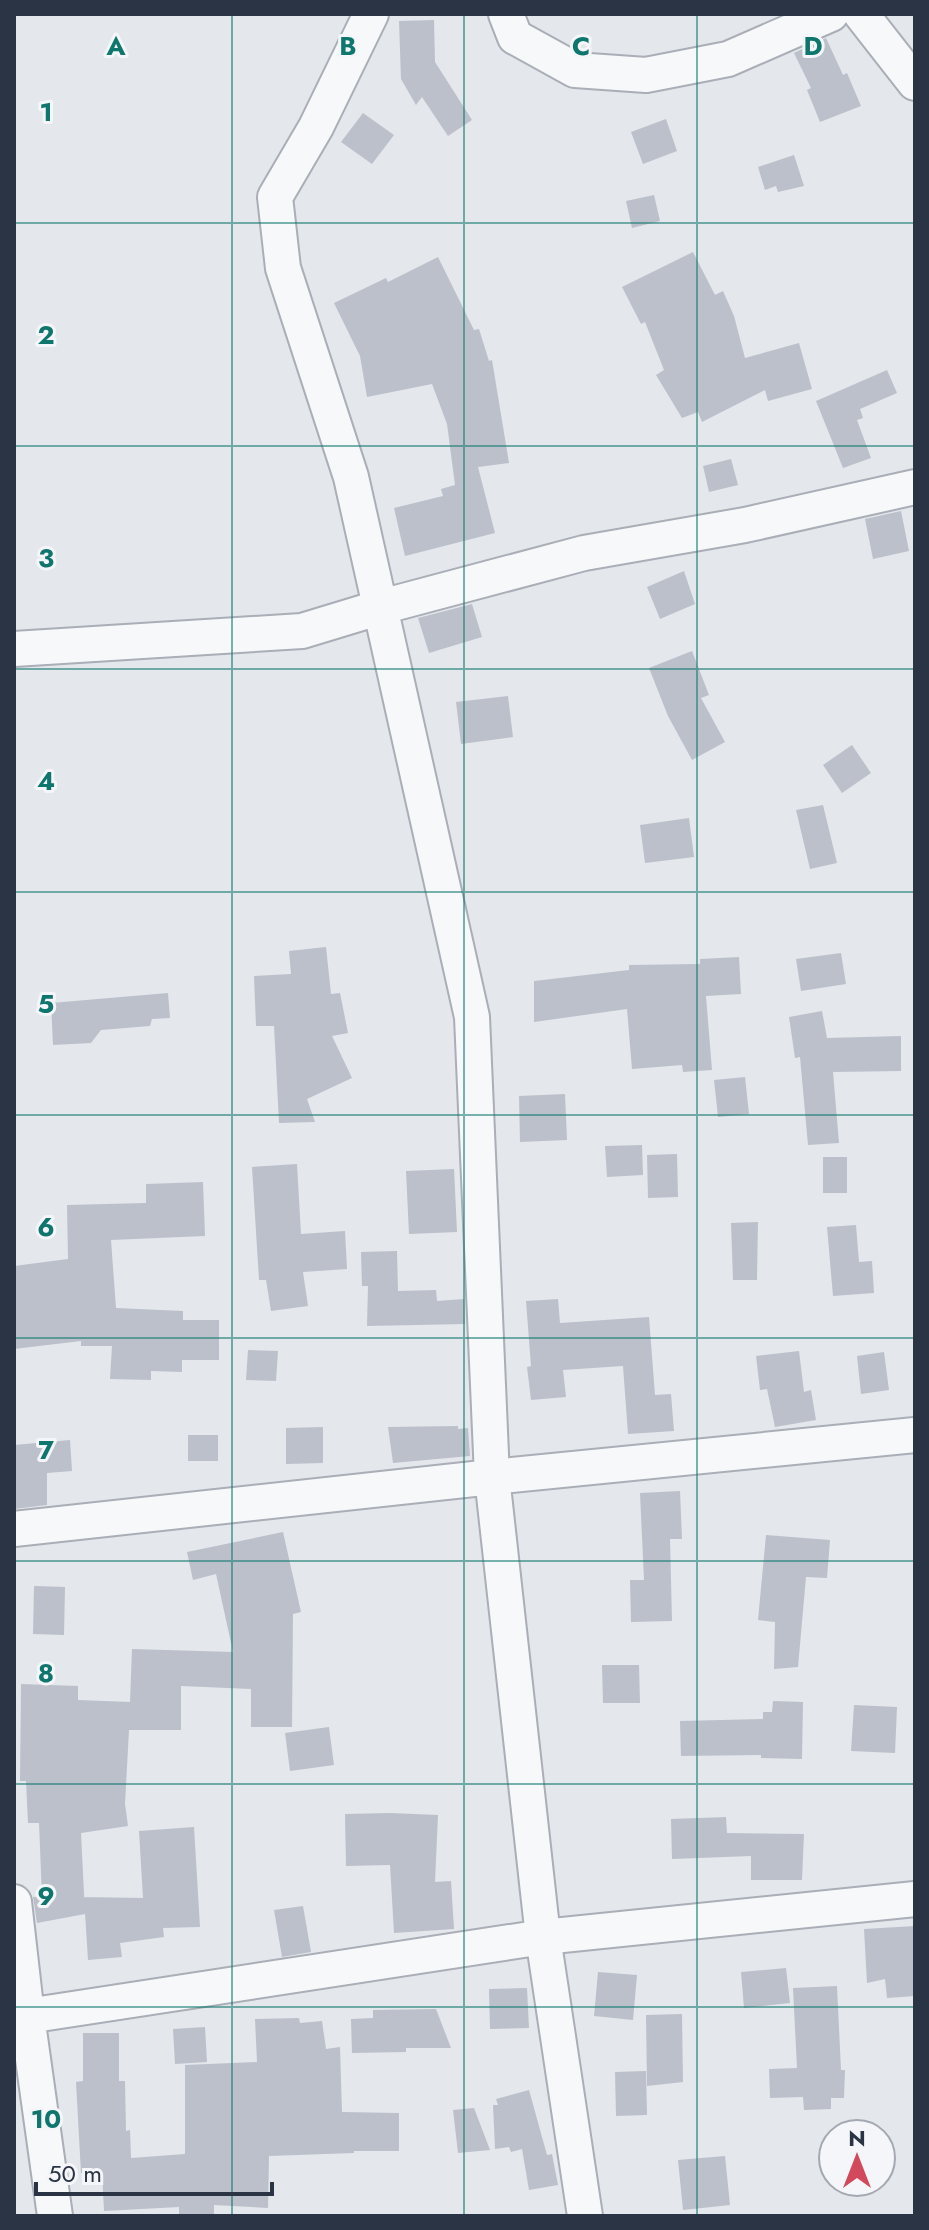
<svg xmlns="http://www.w3.org/2000/svg" width="929" height="2230" viewBox="0 0 929 2230" font-family="Jost,sans-serif">
	<style>
		.building { fill: #bbc0ca }
		.lines { fill: none; stroke-linecap: round; stroke-linejoin: round }
		.minor-casing { stroke: #a9aeb7; stroke-width: 38 }
		.minor { stroke: #f7f8fa; stroke-width: 34 }
		.grid { fill: none; stroke: #0f766e; stroke-width: 2; stroke-opacity: 0.55 }
		.grid-label { font-size: 26px; text-anchor: middle; font-weight: bold; fill: #0f766e; stroke: #f4f6f9; stroke-width: 6; stroke-linejoin: round; paint-order: stroke }
	</style>
	<rect width="100%" height="100%" fill="#e4e7ec"/>
	<path class="building" d="M 434,20 L 435,62 L 472,120 L 448,136 L 422,97 L 416,105 L 401,79 L 399,21 Z
		M 826,38 L 843,75 L 847,73 L 861,106 L 820,122 L 807,90 L 811,88 L 794,53 Z
		M 363,113 L 394,135 L 372,164 L 341,142 Z
		M 666,119 L 677,151 L 643,164 L 631,132 Z
		M 794,155 L 804,186 L 778,192 L 776,186 L 765,190 L 758,167 Z
		M 654,195 L 660,221 L 632,228 L 626,201 Z
		M 693,252 L 715,295 L 723,291 L 734,316 L 745,358 L 799,343 L 812,389 L 768,401 L 765,390 L 702,422 L 698,412 L 682,418 L 656,375 L 664,370 L 645,322 L 641,324 L 622,287 Z
		M 438,257 L 474,330 L 479,329 L 489,361 L 492,360 L 509,463 L 478,467 L 495,533 L 405,556 L 394,508 L 443,496 L 441,489 L 455,485 L 447,424 L 432,384 L 367,397 L 360,356 L 334,303 L 386,278 L 388,282 Z
		M 887,370 L 897,393 L 860,409 L 863,418 L 857,420 L 871,458 L 843,468 L 816,401 Z
		M 731,459 L 738,485 L 709,492 L 703,466 Z
		M 901,511 L 909,551 L 873,559 L 865,519 Z
		M 684,571 L 695,604 L 660,619 L 647,587 Z
		M 472,604 L 482,637 L 429,653 L 418,618 Z
		M 692,651 L 709,695 L 701,698 L 725,742 L 692,760 L 668,716 L 649,668 Z
		M 508,696 L 513,737 L 461,744 L 456,702 Z
		M 852,745 L 871,773 L 842,793 L 823,765 Z
		M 823,805 L 837,863 L 810,869 L 796,810 Z
		M 689,818 L 694,857 L 645,863 L 640,825 Z
		M 326,947 L 331,994 L 340,993 L 348,1033 L 332,1036 L 352,1078 L 307,1099 L 315,1122 L 279,1123 L 274,1026 L 256,1026 L 254,976 L 291,974 L 289,951 Z
		M 841,953 L 846,984 L 801,991 L 796,959 Z
		M 739,957 L 741,994 L 706,996 L 712,1070 L 683,1072 L 682,1065 L 632,1069 L 627,1009 L 534,1022 L 534,981 L 629,970 L 629,965 L 700,964 L 700,959 Z
		M 168,993 L 170,1018 L 152,1019 L 150,1026 L 101,1030 L 91,1043 L 53,1045 L 51,1003 Z
		M 822,1011 L 827,1038 L 901,1036 L 901,1071 L 833,1072 L 839,1143 L 808,1145 L 800,1057 L 795,1058 L 789,1017 Z
		M 745,1077 L 749,1114 L 718,1117 L 714,1080 Z
		M 565,1094 L 567,1140 L 520,1142 L 519,1096 Z
		M 642,1145 L 643,1175 L 607,1177 L 605,1146 Z
		M 677,1154 L 678,1197 L 648,1198 L 647,1155 Z
		M 823,1157 L 847,1157 L 847,1193 L 823,1193 Z
		M 297,1164 L 301,1234 L 345,1231 L 347,1269 L 303,1272 L 308,1306 L 271,1311 L 266,1280 L 259,1280 L 252,1167 Z
		M 454,1169 L 457,1232 L 409,1234 L 406,1171 Z
		M 203,1182 L 205,1236 L 111,1240 L 116,1308 L 183,1311 L 183,1320 L 219,1320 L 219,1360 L 182,1360 L 182,1372 L 151,1371 L 151,1380 L 110,1379 L 112,1346 L 81,1346 L 81,1341 L 14,1349 L 14,1266 L 68,1259 L 67,1205 L 146,1203 L 146,1184 Z
		M 758,1222 L 757,1280 L 733,1280 L 731,1223 Z
		M 856,1225 L 859,1262 L 872,1261 L 874,1293 L 833,1296 L 827,1227 Z
		M 397,1251 L 398,1291 L 436,1290 L 437,1301 L 464,1299 L 465,1324 L 367,1326 L 368,1286 L 362,1286 L 361,1252 Z
		M 558,1299 L 560,1323 L 649,1317 L 655,1395 L 671,1394 L 674,1431 L 628,1434 L 623,1366 L 563,1370 L 566,1397 L 531,1400 L 527,1367 L 531,1366 L 526,1301 Z
		M 248,1350 L 278,1351 L 276,1381 L 246,1380 Z
		M 799,1351 L 804,1392 L 811,1390 L 816,1420 L 775,1427 L 767,1389 L 760,1390 L 756,1356 Z
		M 884,1352 L 889,1390 L 861,1394 L 857,1356 Z
		M 458,1426 L 458,1429 L 468,1428 L 470,1456 L 393,1463 L 388,1427 Z
		M 323,1427 L 323,1463 L 286,1464 L 286,1428 Z
		M 188,1435 L 218,1435 L 218,1461 L 188,1461 Z
		M 70,1440 L 72,1471 L 47,1473 L 47,1505 L 14,1509 L 14,1445 Z
		M 680,1491 L 682,1539 L 670,1539 L 672,1621 L 631,1622 L 630,1580 L 644,1580 L 640,1493 Z
		M 283,1532 L 301,1612 L 293,1614 L 292,1727 L 251,1727 L 251,1689 L 181,1686 L 181,1730 L 129,1730 L 125,1804 L 128,1826 L 81,1833 L 85,1914 L 37,1923 L 33,1897 L 42,1897 L 39,1823 L 28,1823 L 26,1781 L 20,1781 L 21,1684 L 78,1686 L 78,1700 L 130,1702 L 132,1649 L 233,1652 L 216,1574 L 193,1580 L 187,1552 Z
		M 766,1535 L 830,1540 L 827,1578 L 806,1577 L 798,1667 L 774,1669 L 775,1622 L 758,1620 Z
		M 34,1586 L 65,1587 L 64,1635 L 33,1634 Z
		M 602,1665 L 639,1665 L 640,1703 L 603,1703 Z
		M 773,1701 L 803,1702 L 802,1759 L 761,1758 L 761,1755 L 681,1756 L 680,1721 L 763,1719 L 763,1712 L 772,1712 Z
		M 854,1705 L 897,1707 L 895,1753 L 851,1751 Z
		M 329,1727 L 334,1765 L 290,1771 L 285,1733 Z
		M 390,1813 L 438,1815 L 435,1882 L 451,1881 L 454,1929 L 394,1933 L 390,1865 L 346,1866 L 345,1814 Z
		M 726,1817 L 727,1833 L 804,1834 L 802,1880 L 751,1880 L 751,1856 L 672,1859 L 671,1819 Z
		M 194,1827 L 200,1927 L 163,1928 L 164,1937 L 120,1943 L 122,1957 L 88,1960 L 84,1897 L 143,1898 L 139,1831 Z
		M 303,1906 L 311,1952 L 282,1957 L 274,1910 Z
		M 915,1926 L 915,1996 L 887,1998 L 885,1979 L 867,1983 L 864,1929 Z
		M 786,1968 L 790,2003 L 744,2008 L 741,1972 Z
		M 598,1972 L 637,1975 L 633,2020 L 594,2016 Z
		M 837,1986 L 841,2070 L 845,2070 L 844,2098 L 831,2098 L 831,2109 L 804,2110 L 803,2097 L 770,2098 L 769,2069 L 797,2068 L 793,1988 Z
		M 527,1988 L 529,2028 L 490,2029 L 489,1989 Z
		M 436,2009 L 451,2048 L 406,2048 L 406,2052 L 352,2053 L 351,2019 L 373,2018 L 373,2010 Z
		M 682,2014 L 683,2082 L 647,2086 L 646,2015 Z
		M 299,2018 L 300,2023 L 322,2021 L 326,2049 L 340,2047 L 342,2112 L 399,2113 L 399,2151 L 354,2151 L 354,2153 L 269,2156 L 268,2208 L 214,2205 L 214,2215 L 179,2215 L 179,2207 L 104,2211 L 102,2172 L 81,2173 L 76,2082 L 83,2081 L 83,2033 L 119,2033 L 119,2081 L 125,2081 L 126,2131 L 130,2130 L 131,2158 L 185,2154 L 185,2065 L 257,2062 L 255,2019 Z
		M 205,2027 L 207,2062 L 175,2064 L 173,2029 Z
		M 646,2071 L 647,2115 L 616,2116 L 615,2072 Z
		M 529,2090 L 547,2155 L 552,2154 L 558,2185 L 529,2190 L 522,2149 L 511,2152 L 509,2147 L 495,2149 L 493,2105 L 498,2105 L 496,2099 Z
		M 474,2108 L 490,2150 L 458,2153 L 453,2110 Z
		M 725,2156 L 730,2205 L 683,2210 L 678,2160 Z"/>
	<g class="lines">
		<g class="minor-casing">
			<path id="minor" d="M 371,14 L 316,127 L 275,197 L 283,268 L 351,477 L 472,1017 L 492,1477 L 543,1937 L 585,2216
				M 506,14 L 515,37 L 575,70 L 646,75 L 728,59 L 831,14
				M 861,14 L 915,83
				M 14,649 L 302,631 L 381,607 L 584,553 L 745,525 L 915,487
				M 14,1529 L 492,1477 L 915,1435
				M 14,1902 L 27,2016 L 55,2216
				M 14,2018 L 543,1937 L 915,1899"/>
		</g>
		<use href="#minor" class="minor"/>
	</g>
	<path class="grid" d="M 232,14 L 232,2216M 464,14 L 464,2216M 697,14 L 697,2216M 14,223 L 915,223M 14,446 L 915,446M 14,669 L 915,669M 14,892 L 915,892M 14,1115 L 915,1115M 14,1338 L 915,1338M 14,1561 L 915,1561M 14,1784 L 915,1784M 14,2007 L 915,2007"/>
	<g class="grid-label">
		<text x="116" y="55">A</text>
		<text x="348" y="55">B</text>
		<text x="581" y="55">C</text>
		<text x="813" y="55">D</text>
		<text x="46" y="121">1</text>
		<text x="46" y="344">2</text>
		<text x="46" y="567">3</text>
		<text x="46" y="790">4</text>
		<text x="46" y="1013">5</text>
		<text x="46" y="1236">6</text>
		<text x="46" y="1459">7</text>
		<text x="46" y="1682">8</text>
		<text x="46" y="1905">9</text>
		<text x="46" y="2128">10</text>
	</g>
	<rect width="929" height="2230" fill="none" stroke="#2b3445" stroke-width="32"/>
	<g transform="translate(857 2158)"><circle r="38" fill="#f4f6f9" stroke="#a4a8b1" stroke-width="2"/>
	<path d="M0-6L14 30L0 20L-14 30Z" fill="#d1495b"/>
	<text y="-12" font-size="22" font-weight="bold" text-anchor="middle" fill="#2b3445">N</text>
	</g>
	<path d="M36 2182v12h236v-12" fill="none" stroke="#2b3445" stroke-width="4"/>
	<text x="48" y="2182" font-size="24" fill="#2b3445" stroke="#f4f6f9" stroke-width="6" paint-order="stroke">50 m</text>
</svg>
